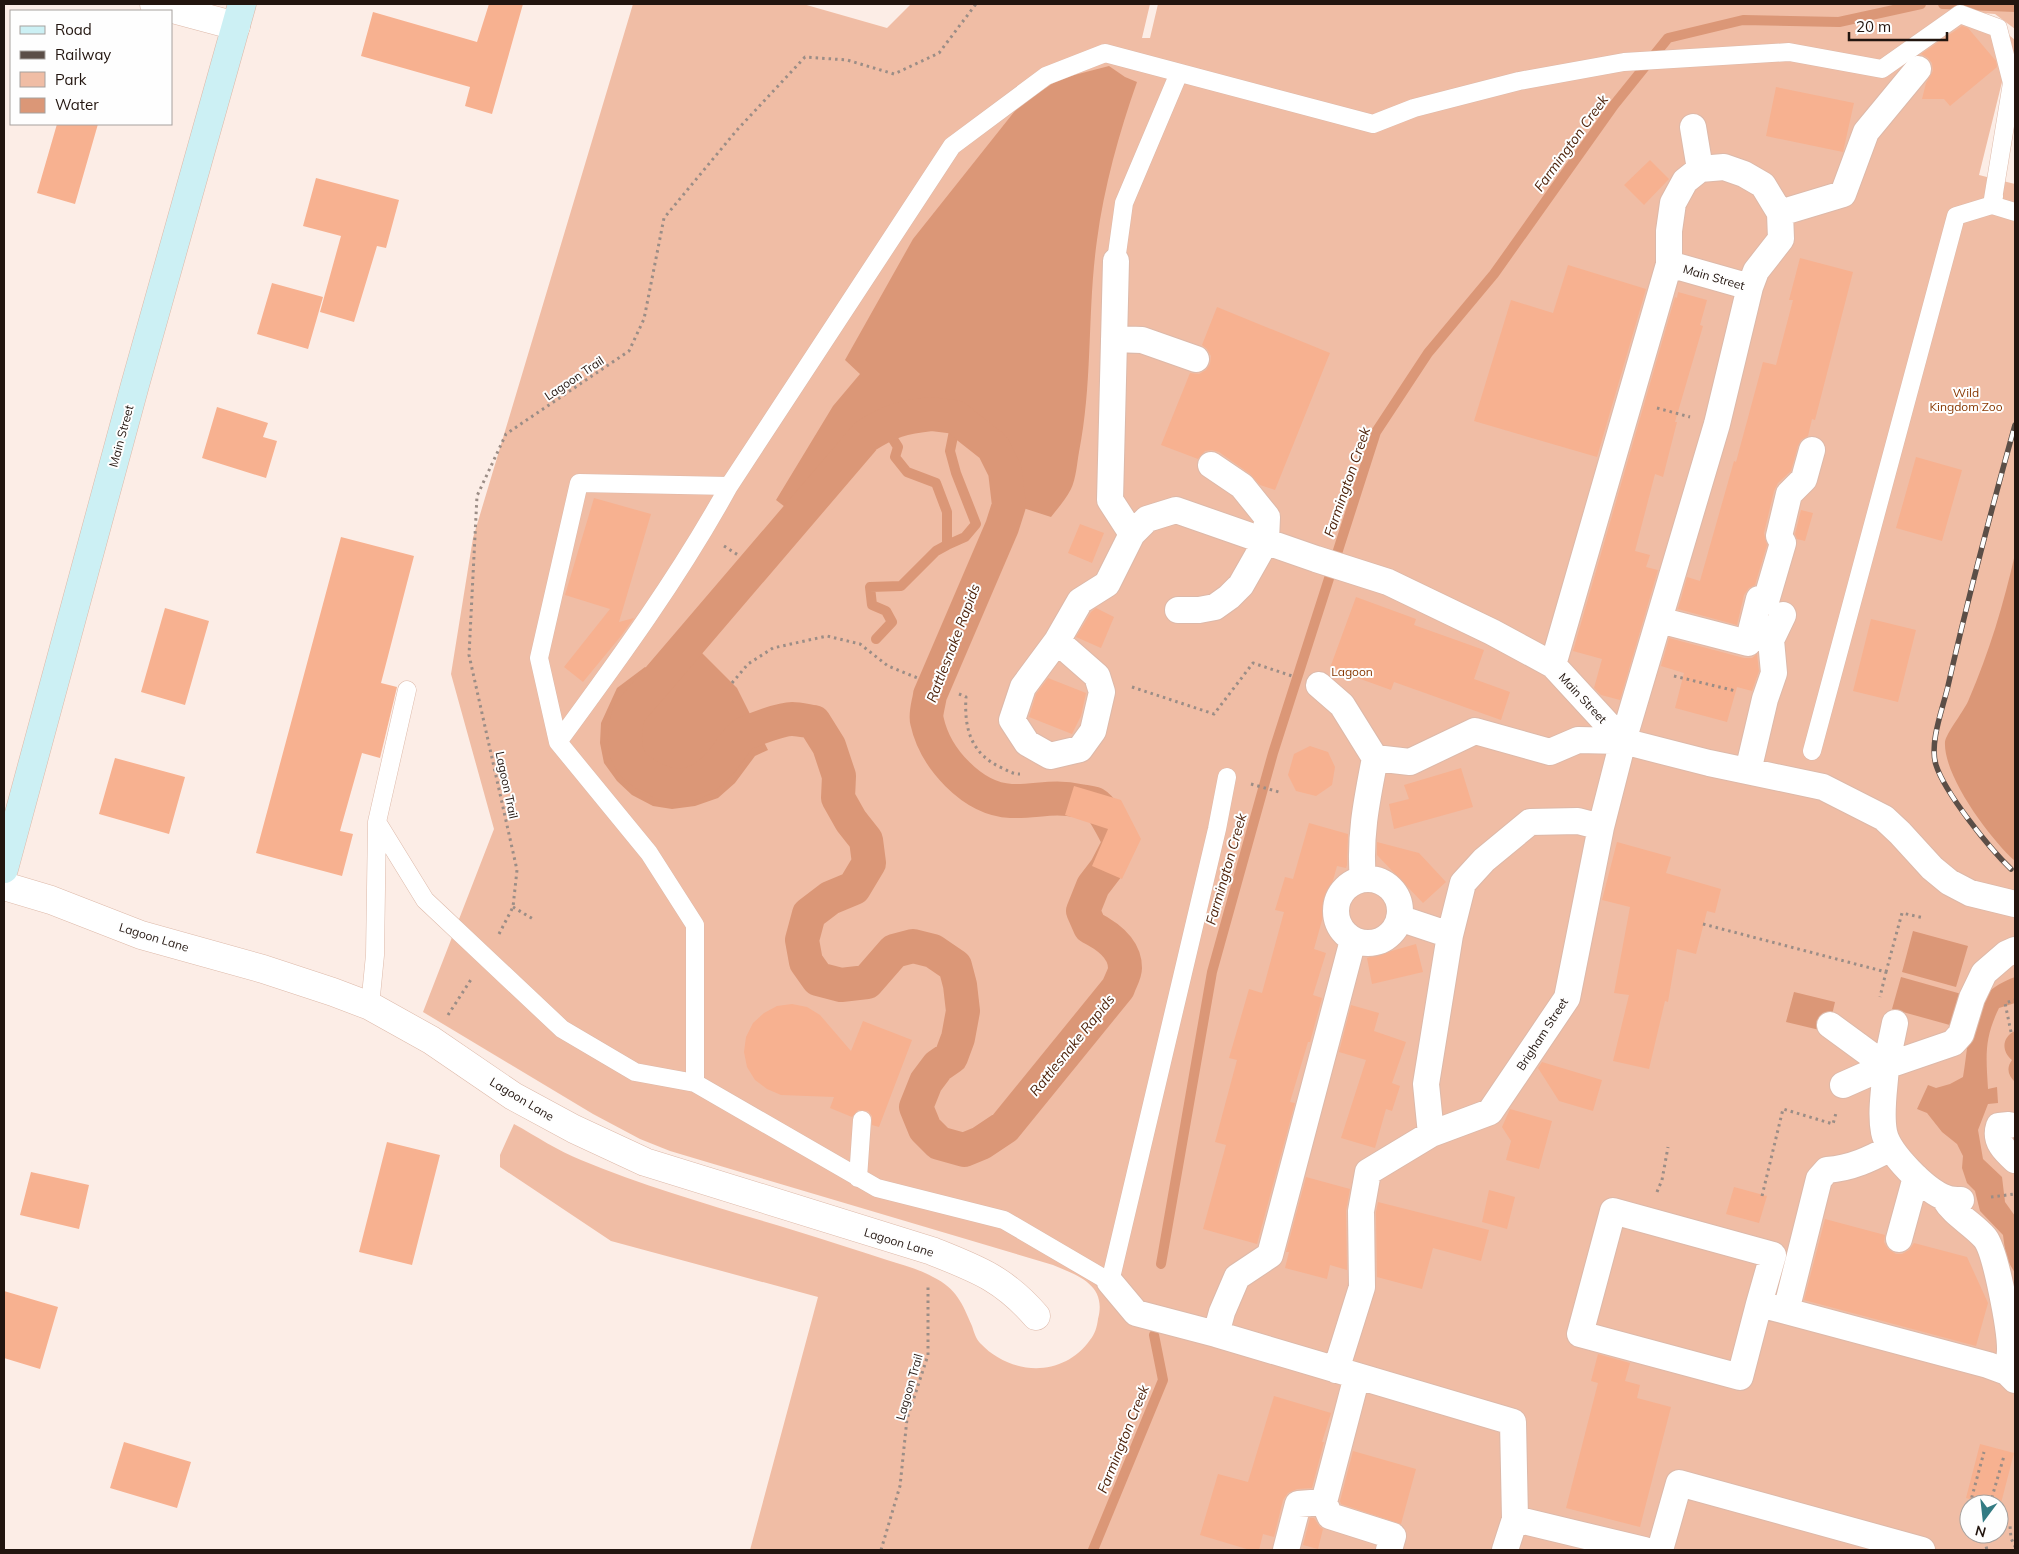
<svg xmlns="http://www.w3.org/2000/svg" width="2019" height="1554" viewBox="0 0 2019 1554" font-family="Mulish,sans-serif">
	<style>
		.green { fill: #f0bda5; fill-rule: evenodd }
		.water { fill: #db9777 }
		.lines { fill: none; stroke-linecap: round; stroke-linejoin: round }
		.stream { stroke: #db9777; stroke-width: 10 }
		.canal { stroke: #db9777; stroke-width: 34 }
		.building { fill: #f7b190 }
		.service-casing { stroke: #ddb9a9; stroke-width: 19 }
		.pedestrian-casing { stroke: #ddb9a9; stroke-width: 28 }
		.minor-casing { stroke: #ddb9a9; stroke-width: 29 }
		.secondary-casing { stroke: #ddb9a9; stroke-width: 29 }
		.path { stroke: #9b8d86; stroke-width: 3; stroke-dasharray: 2.5 4; stroke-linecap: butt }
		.service { stroke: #fff; stroke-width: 18 }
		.pedestrian { stroke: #fff; stroke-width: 26 }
		.minor { stroke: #fff; stroke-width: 28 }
		.secondary { stroke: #ccf0f4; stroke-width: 28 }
		.rail-casing { stroke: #5b4e47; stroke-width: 5.5 }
		.rail { stroke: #fefefe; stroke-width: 4; stroke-dasharray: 11; stroke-linecap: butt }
		.labels { text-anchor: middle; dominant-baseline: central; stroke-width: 4; stroke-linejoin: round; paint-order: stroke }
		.street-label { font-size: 12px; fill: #22150f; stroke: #fefefe }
		.park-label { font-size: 12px; fill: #873701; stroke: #fefefe }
		.water-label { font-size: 14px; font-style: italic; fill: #4e230b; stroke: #fefefe }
	</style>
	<rect width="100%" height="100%" fill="#fcede6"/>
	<path class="green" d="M 633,4 L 803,4 L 887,28 L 911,4 L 1150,4 L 1142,38 L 1150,38 L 1158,4 L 2015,4 L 2015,29 L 1995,14 L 1982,13 L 2015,40 L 2015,71 L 2002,82 L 1979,175 L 2015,184 L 2015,1550 L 750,1550 L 818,1297 L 611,1241 L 500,1167 L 500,1155 L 514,1124 C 536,1136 558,1151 581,1160 C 651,1189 724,1209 796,1231 C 826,1240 856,1250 887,1260 C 902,1265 919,1269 933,1277 C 957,1289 962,1303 972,1326 C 974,1332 976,1339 980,1343 C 1011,1376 1063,1378 1090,1340 C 1095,1334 1097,1327 1098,1319 C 1107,1285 1079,1276 1053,1265 L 670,1151 L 640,1139 L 593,1114 L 423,1012 L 494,829 L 451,674 L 473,538 ZM 1969,1504 L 1999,1504 L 1999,1534 L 1969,1534 Z"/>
	<path class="water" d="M 1109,66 L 1125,77 L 1137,82 C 1119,133 1104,187 1097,240 C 1087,311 1093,382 1079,452 C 1077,463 1076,479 1071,489 C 1066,499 1058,508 1051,517 L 1020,507 L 1019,473 L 1005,444 L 986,422 L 959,406 L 920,402 L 884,411 L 855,433 L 789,510 L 776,500 L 833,406 L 860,374 L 845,360 L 913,239 L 1018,107 L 1059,79 Z
		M 2015,554 L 2015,861 C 1991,840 1943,776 1945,742 C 1946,733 1965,710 1969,699 C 1989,653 2004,603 2015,554 Z
		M 685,636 L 737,688 L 768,750 L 755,756 L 735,783 L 718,798 L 695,806 L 672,809 L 653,806 L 632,795 L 617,781 L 604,763 L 600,743 L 601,723 L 617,688 L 645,667 L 654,673 Z
		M 1913,931 L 1968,946 L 1956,987 L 1902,972 Z
		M 1901,977 L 1965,995 L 1957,1027 L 1892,1009 Z
		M 2015,977 L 2015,1003 L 1999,1008 C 1984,1039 1986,1055 1988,1089 L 1997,1087 L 1998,1103 L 1988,1104 L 1978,1130 L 1983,1159 L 2002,1177 L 2005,1202 L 2015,1216 L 2015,1273 L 2006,1258 L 2003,1235 L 1980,1211 L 1975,1191 L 1967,1183 L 1962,1168 L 1963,1156 L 1957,1144 L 1942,1132 L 1927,1113 L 1917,1109 L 1928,1085 L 1936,1088 L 1950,1084 L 1963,1077 C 1971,1032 1965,995 2015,977 Z
		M 1794,992 L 1835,1002 L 1828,1032 L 1786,1022 Z
		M 2015,1031 L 2015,1082 C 2008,1076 2006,1068 2012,1060 C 2001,1051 2002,1037 2015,1031 Z"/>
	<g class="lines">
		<path class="stream" d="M 1943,4 L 2015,7
			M 947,545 L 965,537 L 976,524 L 956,473 L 950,451 L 959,406
			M 876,639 L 892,622 L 886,611 L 872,605 L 870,587 L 901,586 L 936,551 L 947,545 L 947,512 L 936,483 L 907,472 L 895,457 L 898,447 L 891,436
			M 1161,1264 L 1212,972 L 1273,753 L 1376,432 L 1428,353 L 1494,274 L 1614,105 L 1668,38 L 1743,20 L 1839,22 L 1921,4
			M 1093,1550 L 1163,1380 L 1154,1335"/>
		<path class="canal" d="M 931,414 L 955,417 L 993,447 L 1005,471 L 1009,505 L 1002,527 L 930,695 C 929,703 925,714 927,721 C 935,758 972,799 1011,801 C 1037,802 1052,795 1080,801 C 1084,802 1090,802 1095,804 C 1104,809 1115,833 1120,842 L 1106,869 L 1093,886 L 1083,911 L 1090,927 C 1106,935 1125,948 1125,968 C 1125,974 1120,982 1118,988 L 1005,1127 L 981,1143 L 964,1150 L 939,1143 L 925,1129 L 916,1107 L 926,1082 L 938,1066 L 951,1057 L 958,1038 L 963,1011 L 960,985 L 955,966 L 933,951 L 913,946 L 894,951 L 867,982 L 841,985 L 818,979 L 806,962 L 802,940 L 809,914 L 830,898 L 854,888 L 869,863 L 866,840 L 851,821 L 838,798 L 839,776 L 829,746 L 814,722 C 807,721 799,719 792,719 C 781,719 755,729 744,734 C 737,738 731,750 725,757 C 699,791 672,794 638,769 C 620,755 624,731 629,713 L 866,436 C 889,421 903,417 931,414 Z"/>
	</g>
	<path class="building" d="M 489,4 L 523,4 L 492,114 L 465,106 L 470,87 L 361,56 L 373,12 L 477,42 Z
		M 1962,26 L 1968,28 L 1996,61 L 1997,67 L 1950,106 L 1944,99 L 1922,99 L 1926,83 L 1933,71 L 1932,63 L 1928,58 L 1921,54 Z
		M 1776,87 L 1854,103 L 1843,152 L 1766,136 Z
		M 57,124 L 98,124 L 75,204 L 37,193 Z
		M 1650,160 L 1669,179 L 1644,205 L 1624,185 Z
		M 316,178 L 399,200 L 386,248 L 377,246 L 354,322 L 320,312 L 341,236 L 303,226 Z
		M 1800,258 L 1853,272 L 1815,420 L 1812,419 L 1808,436 L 1801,440 L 1798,446 L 1791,471 L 1778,483 L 1774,491 L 1764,533 L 1767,545 L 1755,585 L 1749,588 L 1744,595 L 1737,625 L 1678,609 L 1687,577 L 1700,581 L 1734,461 L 1736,462 L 1763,362 L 1776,365 L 1793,300 L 1789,300 Z
		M 1568,265 L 1646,289 L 1597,457 L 1474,421 L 1511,300 L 1553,313 Z
		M 272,283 L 323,297 L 308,349 L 257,334 Z
		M 1678,292 L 1707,300 L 1700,325 L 1703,326 L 1675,422 L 1677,422 L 1663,477 L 1655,474 L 1635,551 L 1650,555 L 1646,567 L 1658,570 L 1620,700 L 1601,695 L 1594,688 L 1602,659 L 1573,651 L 1675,297 L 1677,298 Z
		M 1217,307 L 1330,353 L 1275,490 L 1260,485 L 1250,474 L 1219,452 L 1212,450 L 1205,451 L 1198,459 L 1161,445 L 1190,373 L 1199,374 L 1206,370 L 1210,364 L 1211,356 L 1207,349 L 1202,345 Z
		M 217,407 L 268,423 L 263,437 L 277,441 L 266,478 L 202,458 Z
		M 1916,457 L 1962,470 L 1942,541 L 1896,528 Z
		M 594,498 L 651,514 L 619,622 L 634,618 L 621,636 L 583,682 L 564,667 L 610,609 L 565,595 Z
		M 1801,510 L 1813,513 L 1805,541 L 1797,539 L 1795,534 Z
		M 1080,524 L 1104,533 L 1092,563 L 1068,553 Z
		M 341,537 L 414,556 L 381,683 L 397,687 L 380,758 L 362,753 L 340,831 L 353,834 L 342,876 L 256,853 Z
		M 1356,597 L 1416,619 L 1414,625 L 1484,650 L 1474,679 L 1510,692 L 1501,720 L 1394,682 L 1391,690 L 1330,668 Z
		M 165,608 L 209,621 L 185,705 L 141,692 Z
		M 1096,608 L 1114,617 L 1101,648 L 1076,637 L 1091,612 Z
		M 1871,619 L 1916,630 L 1898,702 L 1853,691 Z
		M 1669,638 L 1744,658 L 1752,658 L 1757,654 L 1759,671 L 1752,691 L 1737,687 L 1727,722 L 1675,708 L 1684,673 L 1661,666 Z
		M 1048,678 L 1086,693 L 1081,716 L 1072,734 L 1029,717 L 1036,694 Z
		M 1310,746 L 1328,752 L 1335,767 L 1332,785 L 1316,796 L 1296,791 L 1288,775 L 1294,754 Z
		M 115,758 L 185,777 L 169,834 L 99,814 Z
		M 1461,768 L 1473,807 L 1394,829 L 1389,804 L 1409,799 L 1404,785 Z
		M 1074,786 L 1121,800 L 1141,839 L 1122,879 L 1092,866 L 1108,829 L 1065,815 Z
		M 1309,823 L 1348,834 L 1347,865 L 1346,868 L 1337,866 L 1314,949 L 1326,953 L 1313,995 L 1322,998 L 1310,1042 L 1308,1042 L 1290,1102 L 1295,1103 L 1257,1244 L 1203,1229 L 1226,1145 L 1215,1142 L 1237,1060 L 1229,1058 L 1249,989 L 1262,993 L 1284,912 L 1275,910 L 1285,877 L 1293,879 Z
		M 1377,842 L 1419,853 L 1446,882 L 1423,903 L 1377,855 Z
		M 1617,842 L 1671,857 L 1666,873 L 1721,889 L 1715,913 L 1707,911 L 1696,954 L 1677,949 L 1668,1002 L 1665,1001 L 1649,1069 L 1613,1061 L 1629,995 L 1614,993 L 1630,907 L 1602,900 Z
		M 1416,944 L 1423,972 L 1372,984 L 1367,958 Z
		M 792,1004 L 807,1007 L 820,1015 L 851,1051 L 863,1021 L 912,1040 L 879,1127 L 872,1125 L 872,1116 L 868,1111 L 858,1110 L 852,1117 L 830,1108 L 834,1097 L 781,1095 L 767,1089 L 755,1080 L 747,1067 L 744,1052 L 746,1037 L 753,1023 L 764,1013 L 777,1006 Z
		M 1351,1005 L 1379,1013 L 1374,1031 L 1406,1042 L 1392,1083 L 1400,1086 L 1392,1111 L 1386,1109 L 1375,1148 L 1341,1138 L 1366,1060 L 1339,1052 Z
		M 1542,1062 L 1602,1080 L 1593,1111 L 1559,1101 L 1538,1068 Z
		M 1510,1109 L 1552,1121 L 1539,1169 L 1506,1160 L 1511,1141 L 1502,1127 Z
		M 387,1142 L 440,1155 L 412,1265 L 359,1252 Z
		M 31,1172 L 89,1185 L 79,1229 L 20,1215 Z
		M 1306,1177 L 1350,1189 L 1346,1211 L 1347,1270 L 1330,1265 L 1327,1279 L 1285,1268 L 1289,1252 L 1286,1252 Z
		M 1734,1187 L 1767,1196 L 1759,1223 L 1726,1214 Z
		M 1489,1190 L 1515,1197 L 1507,1229 L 1482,1222 Z
		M 1378,1202 L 1489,1230 L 1481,1261 L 1433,1248 L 1422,1289 L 1377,1277 L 1376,1212 Z
		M 1825,1219 L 1885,1235 L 1884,1242 L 1888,1249 L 1896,1254 L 1902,1254 L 1909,1250 L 1914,1243 L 1967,1257 L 1988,1303 L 1976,1346 L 1804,1300 Z
		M 4,1291 L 58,1307 L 40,1369 L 4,1358 Z
		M 1598,1354 L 1630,1363 L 1625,1381 L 1640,1385 L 1637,1398 L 1671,1407 L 1640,1527 L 1566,1508 L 1598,1383 L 1591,1381 Z
		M 1274,1396 L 1331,1413 L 1322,1442 L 1324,1442 L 1312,1488 L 1297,1489 L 1288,1493 L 1283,1500 L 1274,1537 L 1263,1534 L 1259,1550 L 1250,1550 L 1200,1535 L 1218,1474 L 1248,1482 Z
		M 124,1442 L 191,1462 L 177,1508 L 110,1488 Z
		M 1980,1444 L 2014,1453 L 2000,1507 L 1999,1504 L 1987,1504 L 1966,1498 Z
		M 1353,1451 L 1416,1469 L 1401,1524 L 1341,1504 L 1340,1501 Z
		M 1310,1518 L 1314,1518 L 1320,1527 L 1323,1529 L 1318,1549 L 1303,1545 Z"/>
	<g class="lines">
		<g class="service-casing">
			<path id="service" d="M 1994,196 L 1992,205 L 2015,212
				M 1116,261 L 1124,203 L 1179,73
				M 729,486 L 952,146 L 1046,76 L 1105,53 L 1373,124 L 1414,108 L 1519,81 L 1624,62 L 1789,52 L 1882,69 L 1960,14 L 1998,28 L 2012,83 L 1992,205 L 1956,216 L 1812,751
				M 558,742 C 619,659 679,577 729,486 L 579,483 L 539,658 L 558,742 L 649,853 L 695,925 L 695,1083
				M 377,822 L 425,900 L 562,1029 L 635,1072 L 695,1083 L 877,1188 L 1004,1220 L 1110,1282 L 1217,829 L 1227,777
				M 370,1006 L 375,955 L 377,822 L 407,690
				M 858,1178 L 862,1120"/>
		</g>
		<g class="pedestrian-casing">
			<path id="pedestrian" d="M 1693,127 L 1700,169
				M 1780,213 L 1843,194 L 1866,132 L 1918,69
				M 1116,261 L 1110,500 L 1132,534
				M 1669,264 L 1669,231 L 1673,203 L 1685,181 L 1700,169 L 1724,167 L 1744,174 L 1763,185 L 1780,213 L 1781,239 L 1756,271 L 1750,287
				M 1114,339 L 1142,340 L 1196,359
				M 1178,610 L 1199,610 L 1215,607 L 1229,597 L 1241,585 L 1266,541 L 1267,517 L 1242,486 L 1211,465
				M 1659,620 L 1748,643 L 1759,599 L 1766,601 L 1783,543 L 1779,536 L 1789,494 L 1804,479 L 1812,450
				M 1057,641 L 1097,676 L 1102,692 L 1093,731 L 1080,749 L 1050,756 L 1027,743 L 1012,720 L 1023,687 L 1057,641 L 1080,601 L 1107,584 L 1132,534 L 1147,519 L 1176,510 L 1316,559 L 1388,582 L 1492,632 L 1553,665
				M 1319,685 L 1342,705 L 1375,758 L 1410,762 L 1475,731 L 1550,752 L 1578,740 L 1623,741 L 1709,763 L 1823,787 L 1884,818 L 1900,833 L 1932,868 L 1949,882 L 1970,893 L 2015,904
				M 1748,771 L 1765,699 L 1774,673 L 1771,640 L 1783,615
				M1336 911a32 32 0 1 1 64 0a32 32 0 1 1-64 0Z
				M 1363,879 C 1359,837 1367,799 1375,758
				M 1399,918 L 1450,935 L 1463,883 L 1484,860 L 1530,822 L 1578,821 L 1601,827 L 1623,741 L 1717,424 L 1750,287 L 1669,264 L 1553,665 L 1623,741
				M 1353,940 L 1270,1255 L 1237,1277 L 1222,1312 L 1216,1334 L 1513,1422 L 1515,1519 L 1644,1550
				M 1830,1025 L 1886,1066 L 1895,1023
				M 1886,1066 C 1885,1087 1880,1111 1884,1132 C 1888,1153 1926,1191 1946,1198 C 1951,1200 1956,1200 1961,1200
				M 1843,1085 L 1886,1066 L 1953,1043 L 1961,1034 L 1972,998 L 1984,973 L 2006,954 L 2015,950
				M 2009,1125 L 1999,1126 C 1994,1141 2005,1151 2015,1160
				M 1431,1134 L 1426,1084 L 1450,935
				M 1891,1148 C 1870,1159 1852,1168 1827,1170 L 1819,1179 L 1786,1311 L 1988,1365 L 2007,1372 L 2015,1380
				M 1944,1198 C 1954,1215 1972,1223 1985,1238 C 1996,1252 2010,1329 2010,1349 C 2010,1357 2008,1365 2007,1372
				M 1899,1239 L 1916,1177
				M 1110,1282 L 1136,1313 L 1216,1334
				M 1759,1304 L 1773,1255 L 1613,1211 L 1580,1334 L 1740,1377 L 1759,1304 L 1786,1311
				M 1336,1370 L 1362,1287 L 1361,1211 L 1368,1172 L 1431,1134 L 1490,1112 L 1567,998 L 1601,827
				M 1324,1502 L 1330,1516 L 1393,1536 L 1389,1550
				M 1286,1550 L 1298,1504 L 1324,1502 L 1357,1376
				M 1505,1550 L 1515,1519
				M 1660,1550 L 1679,1483 L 1922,1550"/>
		</g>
		<g class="minor-casing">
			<path id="minor" d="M 154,4 L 236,26
				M 4,886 L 51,900 L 141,935 L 263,969 L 333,992 L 370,1006 L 431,1040 L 513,1096 L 574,1129 L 645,1162 L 932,1251 C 977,1269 1003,1278 1036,1316"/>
		</g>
		<g class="secondary-casing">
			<path id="secondary" d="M 4,869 L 135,385 L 242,4"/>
		</g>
		<path class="path" d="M 1657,408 L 1690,417
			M 724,546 L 738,555
			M 1674,676 L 1736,691
			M 732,683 L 748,664 L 773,648 L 827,636 L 860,644 L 888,666 L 920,679
			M 1132,687 L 1214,714 L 1253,663 L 1292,676
			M 959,694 L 966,697 C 964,729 971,754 1002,768 C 1008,771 1013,774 1020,774
			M 1251,784 L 1279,792
			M 513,907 L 533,919
			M 1703,924 L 1886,972 L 1880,997
			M 499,934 L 513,907 L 517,870 L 469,655 L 477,496 L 506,434 L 629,351 L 644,319 L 664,218 L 737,130 L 805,57 L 847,60 L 894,74 L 939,53 L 976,4
			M 1886,972 L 1902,913 L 1924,918
			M 448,1015 L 472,978
			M 2011,1032 L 2005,1003 L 2015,1000
			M 1657,1192 L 1662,1180 L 1668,1147
			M 1762,1196 L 1783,1109 L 1833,1124 L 1836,1113
			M 1991,1197 L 2015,1194
			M 1970,1504 L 1984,1452
			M 1990,1504 L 2004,1456
			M 1969,1508 L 1969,1511
			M 1999,1520 L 2010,1526 L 2011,1538 L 2015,1547
			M 1983,1534 L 1987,1550
			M 881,1550 L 900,1486 L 907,1419 L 928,1355 L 928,1287"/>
		<use href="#service" class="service"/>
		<use href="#pedestrian" class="pedestrian"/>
		<use href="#minor" class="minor"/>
		<use href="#secondary" class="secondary"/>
		<g class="rail-casing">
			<path id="rail" d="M 2011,869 C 1989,848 1945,793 1936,765 C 1929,743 1943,708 1948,686 C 1968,598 1991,511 2015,425"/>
		</g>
		<use href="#rail" class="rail"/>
	</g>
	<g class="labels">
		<g class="street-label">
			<text transform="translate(1714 277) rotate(16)">Main Street</text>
			<text transform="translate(574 378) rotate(-34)">Lagoon Trail</text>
			<text transform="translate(121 436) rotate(-75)">Main Street</text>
			<text transform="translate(1583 698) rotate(47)">Main Street</text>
			<text transform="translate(507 785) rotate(78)">Lagoon Trail</text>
			<text transform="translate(154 937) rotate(17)">Lagoon Lane</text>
			<text transform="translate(1542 1034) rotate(-57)">Brigham Street</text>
			<text transform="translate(522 1099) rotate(31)">Lagoon Lane</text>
			<text transform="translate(899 1242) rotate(17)">Lagoon Lane</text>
			<text transform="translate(909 1387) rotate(-74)">Lagoon Trail</text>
		</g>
		<g class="park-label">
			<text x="1966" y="392">Wild<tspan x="1966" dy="14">Kingdom Zoo</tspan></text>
			<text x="1352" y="671">Lagoon</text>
		</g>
		<g class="water-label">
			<text transform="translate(1571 143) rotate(-54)">Farmington Creek</text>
			<text transform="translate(1347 482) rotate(-71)">Farmington Creek</text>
			<text transform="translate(953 643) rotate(-69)">Rattlesnake Rapids</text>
			<text transform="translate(1226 869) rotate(-74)">Farmington Creek</text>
			<text transform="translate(1072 1045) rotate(-51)">Rattlesnake Rapids</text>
			<text transform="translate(1123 1439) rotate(-68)">Farmington Creek</text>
		</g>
	</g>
	<rect width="2019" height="1554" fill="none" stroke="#22150f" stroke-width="10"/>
	<rect x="10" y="10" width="162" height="115" fill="#fefefe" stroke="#a6a19e"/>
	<rect x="20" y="26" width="25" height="8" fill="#ccf0f4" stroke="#a6a19e"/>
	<text x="55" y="35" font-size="15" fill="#22150f">Road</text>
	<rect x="20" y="51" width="25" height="8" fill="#5b4e47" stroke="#a6a19e"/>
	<text x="55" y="60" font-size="15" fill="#22150f">Railway</text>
	<rect x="20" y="72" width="25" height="15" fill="#f0bda5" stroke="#a6a19e"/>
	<text x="55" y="85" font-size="15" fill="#22150f">Park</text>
	<rect x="20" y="98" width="25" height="15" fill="#db9777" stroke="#a6a19e"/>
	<text x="55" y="110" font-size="15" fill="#22150f">Water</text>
	<g transform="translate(1984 1519) rotate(195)"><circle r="24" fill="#fefefe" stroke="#a6a19e"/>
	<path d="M0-4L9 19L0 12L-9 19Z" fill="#337b83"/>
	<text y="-8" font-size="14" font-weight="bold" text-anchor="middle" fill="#22150f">N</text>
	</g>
	<path d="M1849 32v8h98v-8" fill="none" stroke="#22150f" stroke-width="2.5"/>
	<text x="1856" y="32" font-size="15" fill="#22150f" stroke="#fefefe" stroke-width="4" paint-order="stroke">20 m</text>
</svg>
